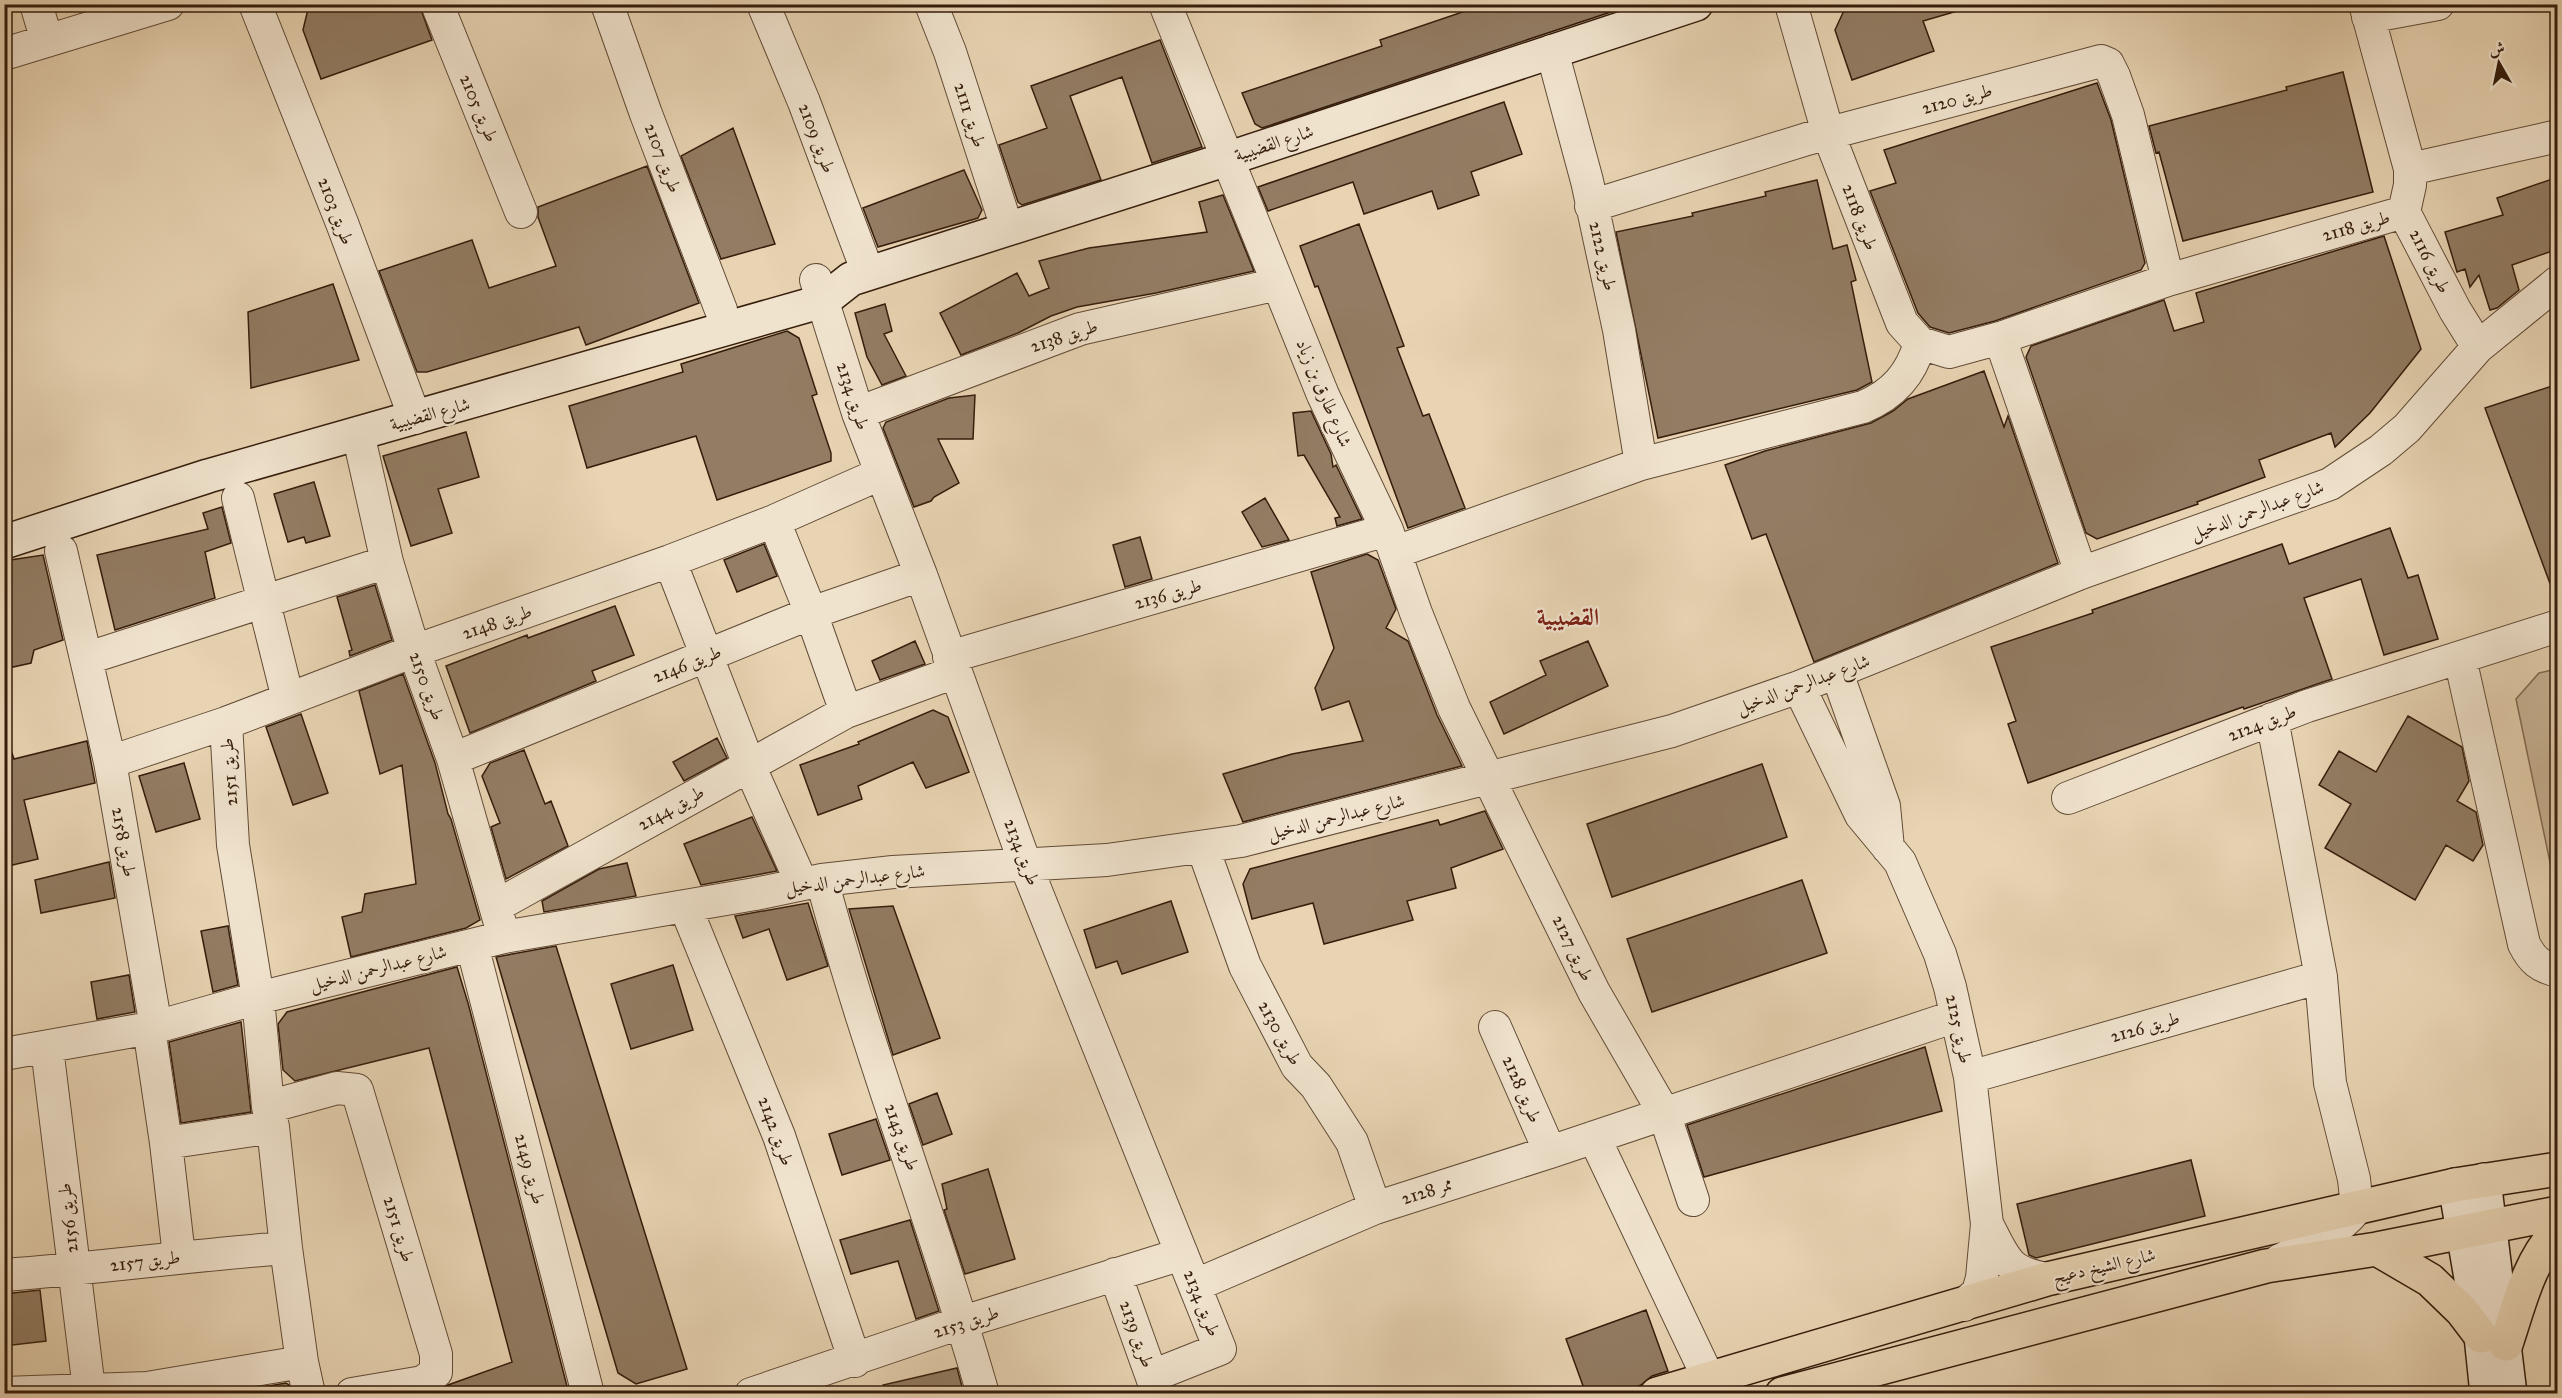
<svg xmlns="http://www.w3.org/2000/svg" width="2562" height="1398" viewBox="0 0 2562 1398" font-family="'IM FELL Great Primer',Amiri,serif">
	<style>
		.green { fill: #cab597; stroke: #806952; stroke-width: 1.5 }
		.building { fill: #927c63; stroke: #351d0c; stroke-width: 1.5 }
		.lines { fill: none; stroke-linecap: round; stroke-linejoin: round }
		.street-casing { stroke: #624b36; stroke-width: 34 }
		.secondary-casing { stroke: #351d0c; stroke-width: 36 }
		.primary-casing { stroke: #351d0c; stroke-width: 36 }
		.street { stroke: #f0e3ce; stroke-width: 32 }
		.secondary { stroke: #f0e3ce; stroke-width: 33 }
		.primary { stroke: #e8d4b3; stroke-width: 33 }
		.labels { text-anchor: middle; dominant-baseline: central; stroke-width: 4.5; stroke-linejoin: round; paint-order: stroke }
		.street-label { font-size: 18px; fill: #351d0c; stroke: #f0e3ce }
		.district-label { font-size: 24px; font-weight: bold; fill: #7a1f14; stroke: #f0e3ce }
	</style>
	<rect width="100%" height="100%" fill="#e8d4b3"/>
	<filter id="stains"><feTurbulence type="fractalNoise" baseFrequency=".00333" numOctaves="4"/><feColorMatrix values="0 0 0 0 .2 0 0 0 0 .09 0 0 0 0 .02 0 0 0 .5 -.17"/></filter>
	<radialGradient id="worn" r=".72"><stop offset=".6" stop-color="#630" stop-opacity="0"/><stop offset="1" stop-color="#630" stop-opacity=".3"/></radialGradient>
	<path class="green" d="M 2557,669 L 2558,669 L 2557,896 L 2516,699 L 2539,673 Z"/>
	<path class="building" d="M 321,4 L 419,4 L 432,40 L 321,79 L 303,30 L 308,9 Z
		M 1486,4 L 1635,4 L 1262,128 L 1255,124 L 1242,93 L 1382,46 L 1380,40 Z
		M 1847,4 L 1960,4 L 1961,10 L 1923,21 L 1934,51 L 1852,80 L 1835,30 Z
		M 1160,40 L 1202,147 L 1152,163 L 1122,77 L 1070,96 L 1101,180 L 1022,205 L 1018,202 L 999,145 L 1047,128 L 1031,86 Z
		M 2343,72 L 2373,192 L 2183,241 L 2159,152 L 2156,153 L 2149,126 L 2287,90 L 2286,87 Z
		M 2097,83 L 2111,120 L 2145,263 L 2141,270 L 1995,321 L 1949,333 L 1930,327 L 1918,313 L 1870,191 L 1896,183 L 1884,150 Z
		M 1504,102 L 1522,154 L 1471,172 L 1479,195 L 1438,209 L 1432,191 L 1364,214 L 1353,182 L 1268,211 L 1258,187 Z
		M 733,128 L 775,244 L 721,259 L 681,156 Z
		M 647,166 L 699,303 L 586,345 L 579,327 L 427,372 L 417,372 L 379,271 L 472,240 L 489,288 L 556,266 L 538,217 L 538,207 Z
		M 964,170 L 982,210 L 978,218 L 878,247 L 863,208 Z
		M 2558,177 L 2558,249 L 2512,265 L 2519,290 L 2497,308 L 2490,310 L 2479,275 L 2470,287 L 2465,269 L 2457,272 L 2445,232 L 2503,215 L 2497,198 Z
		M 1817,180 L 1833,249 L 1847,245 L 1856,280 L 1851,282 L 1872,382 L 1857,390 L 1658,438 L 1616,232 L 1693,216 L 1692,213 L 1766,196 L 1765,192 Z
		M 1223,195 L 1254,271 L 1156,293 L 1077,307 L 1051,316 L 1018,333 L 961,355 L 940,313 L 1017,273 L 1029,296 L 1049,288 L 1039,261 L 1089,248 L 1207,232 L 1199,202 Z
		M 1359,224 L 1404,346 L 1397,348 L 1423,416 L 1429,414 L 1465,508 L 1408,528 L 1318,286 L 1315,287 L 1300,246 Z
		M 2384,236 L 2421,349 L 2370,413 L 2335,447 L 2331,433 L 2259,460 L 2265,477 L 2197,502 L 2198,504 L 2097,539 L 2086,533 L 2026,357 L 2031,346 L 2164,300 L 2174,331 L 2204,322 L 2196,293 Z
		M 333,284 L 359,360 L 251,388 L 248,312 Z
		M 885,304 L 892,331 L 884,334 L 906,376 L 882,385 L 867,357 L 855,313 Z
		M 787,331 L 799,338 L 817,394 L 812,396 L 831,453 L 831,461 L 717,500 L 696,436 L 587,468 L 569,406 L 683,372 L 681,364 Z
		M 1984,371 L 2004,427 L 2008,416 L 2058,563 L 1814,662 L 1766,534 L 1752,539 L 1725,465 L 1765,451 L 1871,423 L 1893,411 L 1908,399 Z
		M 2558,384 L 2558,597 L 2555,597 L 2485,408 Z
		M 975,395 L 973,439 L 938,439 L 959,483 L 934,497 L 931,501 L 914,507 L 883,428 L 886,422 L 949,398 Z
		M 1311,411 L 1331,454 L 1333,467 L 1336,465 L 1362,519 L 1337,526 L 1335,518 L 1340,517 L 1304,455 L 1298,456 L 1293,413 Z
		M 466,432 L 479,477 L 438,489 L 452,533 L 411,546 L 383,456 Z
		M 314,482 L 330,536 L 306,543 L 304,537 L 288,542 L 274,494 Z
		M 1265,498 L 1289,540 L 1262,547 L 1242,512 Z
		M 222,507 L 231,543 L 205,552 L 215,598 L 115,630 L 97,555 L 208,529 L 203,513 Z
		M 2390,528 L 2408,578 L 2418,575 L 2438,639 L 2384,655 L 2361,579 L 2304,598 L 2332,679 L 2244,709 L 2243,707 L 2028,783 L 2008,724 L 2016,721 L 1991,647 L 2093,613 L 2092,610 L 2282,544 L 2289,564 Z
		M 1140,537 L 1152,579 L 1125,587 L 1113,545 Z
		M 764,544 L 777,576 L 737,592 L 724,560 Z
		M 1367,554 L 1378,560 L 1396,609 L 1386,628 L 1408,641 L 1437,715 L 1462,766 L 1243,822 L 1223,774 L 1292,754 L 1363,741 L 1349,701 L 1322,710 L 1315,688 L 1334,648 L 1311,572 Z
		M 43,555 L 63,640 L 34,650 L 31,663 L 4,669 L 4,561 Z
		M 375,585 L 392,640 L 350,656 L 349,651 L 352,650 L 337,597 Z
		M 615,606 L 634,655 L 592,671 L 596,681 L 470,733 L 446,666 L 527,635 L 528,638 Z
		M 915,641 L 925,664 L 880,680 L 872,661 Z
		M 1588,641 L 1608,686 L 1504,734 L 1490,702 L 1546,675 L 1540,661 Z
		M 403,674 L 435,763 L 448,814 L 451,819 L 480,920 L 466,928 L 351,957 L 342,917 L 362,912 L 365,894 L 416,884 L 402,765 L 380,774 L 359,691 Z
		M 933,710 L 948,717 L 969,772 L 926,788 L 913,762 L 858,786 L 862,799 L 818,815 L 800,765 L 859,744 L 858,742 Z
		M 301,714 L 328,793 L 293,805 L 266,727 Z
		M 2408,716 L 2462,747 L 2469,781 L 2457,801 L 2476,812 L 2483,845 L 2473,861 L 2446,845 L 2415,900 L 2325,848 L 2351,804 L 2319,785 L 2339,751 L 2376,772 Z
		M 717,738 L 727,758 L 684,781 L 673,762 Z
		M 87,741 L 95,783 L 24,800 L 38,859 L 4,867 L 4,754 L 12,753 L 14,759 Z
		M 524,750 L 545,804 L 551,801 L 568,846 L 506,879 L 491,827 L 500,823 L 482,776 L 490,763 Z
		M 184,763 L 200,819 L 156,832 L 139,776 Z
		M 1762,764 L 1787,837 L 1612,897 L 1587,824 Z
		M 1485,811 L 1503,849 L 1451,868 L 1456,888 L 1407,901 L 1413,920 L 1324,944 L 1313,903 L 1252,919 L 1243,884 L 1250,869 L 1438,820 L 1440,825 Z
		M 752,817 L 777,871 L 701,885 L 684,844 Z
		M 109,862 L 115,898 L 41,913 L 35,880 Z
		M 627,863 L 636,896 L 544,912 L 542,901 L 599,869 Z
		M 1802,880 L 1827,953 L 1652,1012 L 1627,939 Z
		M 1171,901 L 1188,952 L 1122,974 L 1117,961 L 1096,968 L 1084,930 Z
		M 808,903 L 828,966 L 787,980 L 769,929 L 743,938 L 735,916 Z
		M 893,906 L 940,1038 L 893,1055 L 849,909 Z
		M 228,926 L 238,985 L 213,992 L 201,931 Z
		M 556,946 L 687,1369 L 636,1384 L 618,1373 L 496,957 Z
		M 673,965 L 693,1030 L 631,1049 L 611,984 Z
		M 457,967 L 468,1003 L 569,1394 L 438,1394 L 448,1385 L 512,1362 L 429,1048 L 295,1081 L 283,1070 L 278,1024 L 287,1012 Z
		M 129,975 L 135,1012 L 97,1019 L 91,982 Z
		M 241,1022 L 251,1112 L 181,1123 L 169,1042 Z
		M 1925,1047 L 1942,1111 L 1704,1177 L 1687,1125 Z
		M 937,1093 L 952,1134 L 923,1145 L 909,1104 Z
		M 876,1119 L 890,1160 L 842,1175 L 829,1134 Z
		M 2191,1160 L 2205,1216 L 2036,1258 L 2029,1255 L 2017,1204 Z
		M 988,1169 L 1015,1259 L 965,1274 L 944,1210 L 947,1209 L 942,1184 Z
		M 910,1220 L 939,1311 L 916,1319 L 898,1261 L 851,1274 L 840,1240 Z
		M 40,1290 L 46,1341 L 4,1346 L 4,1294 Z
		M 1646,1310 L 1668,1371 L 1652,1376 L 1641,1385 L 1617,1394 L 1586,1394 L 1566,1339 Z
		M 957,1368 L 964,1394 L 884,1394 L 883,1385 Z
		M 286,1383 L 289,1385 L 290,1394 L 223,1394 Z"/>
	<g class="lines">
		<g class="street-casing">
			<path id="street" d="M 36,4 L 47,41
				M 255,4 L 342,223 L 415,418
				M 437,4 L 521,212
				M 607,4 L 646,114 L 721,310
				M 763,4 L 804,102 L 868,273
				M 931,4 L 950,52 L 1007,228
				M 1165,4 L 1323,395 L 1387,530 L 1416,613 L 1454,708 L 1594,992 L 1664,1113 L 1693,1200
				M 1791,4 L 1828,133 L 1902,323 L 1920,343 L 1949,352 L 2000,338 L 2168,280 L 2404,212
				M 2365,4 L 2410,169 L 2410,185 L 2404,212 L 2455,310 L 2478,347
				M 2368,17 L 2438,4
				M 1552,51 L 1587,181 L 1619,330 L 1641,464
				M 4,54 L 168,4
				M 2410,169 L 2558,136
				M 1591,206 L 1807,139 L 2101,61 L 2108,64 L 2114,76 L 2128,115 L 2168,280
				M 816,280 L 858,413 L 921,575 L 1026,866 L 1220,1349 L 1152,1376
				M 2000,338 L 2081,573
				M 858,413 L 1080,329 L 1278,284
				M 358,433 L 387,562 L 414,651 L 453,759 L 504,937
				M 238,498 L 288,699
				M 774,521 L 811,613 L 846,712
				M 61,551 L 110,762 L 156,1027
				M 1396,552 L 1641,464 L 1863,407 C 1894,394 1911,374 1920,343
				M 670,561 L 749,765 L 802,884
				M 949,657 L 1387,530
				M 88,658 L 387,562
				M 2460,658 L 2524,944 C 2532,960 2540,967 2558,971
				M 1837,673 L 1884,806 L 1888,848
				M 1799,687 L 1861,815 L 1900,862 L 1940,954 L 1950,987 L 1970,1077 L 1987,1224 L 1982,1278 L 1978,1292 L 1964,1305
				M 2272,719 L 2321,977 L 2330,1083 L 2354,1179 L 2357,1208 C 2336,1234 2309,1246 2280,1260
				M 226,723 L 233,845 L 258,998 L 268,1107 L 273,1127 L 286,1248 L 302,1362 L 309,1394
				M 453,759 L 811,613 L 921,575
				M 110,762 L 226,723 L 414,651 L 670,561 L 774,521 L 880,474
				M 2068,798 L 2307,706 L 2558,626
				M 1203,848 L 1245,966 L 1297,1066 L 1316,1086 L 1352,1142 L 1375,1208
				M 822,880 C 868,1054 934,1221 983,1394
				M 496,906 L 846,712 L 955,672
				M 685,906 L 779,1136 L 855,1361
				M 472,945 L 588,1394
				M 1495,1027 L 1550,1152
				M 149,1028 L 166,1143 L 179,1256
				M 47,1048 L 89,1389
				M 4,1054 L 156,1027 L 258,998 L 504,937 L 755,894 L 822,880 L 893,872 L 1107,860 L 1241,841 L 1672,731 L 1799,687 L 2081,573 L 2330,484 L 2381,450 L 2407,428 L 2478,347 L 2558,282
				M 1970,1077 L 2321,977
				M 268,1107 L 337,1088 L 357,1090 L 436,1354 L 436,1372 L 423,1382 L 352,1394
				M 1594,1137 L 1716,1394
				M 166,1143 L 273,1127
				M 1987,1224 C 2005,1258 2006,1272 2047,1279
				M 1115,1274 L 1158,1394
				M 4,1275 C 99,1268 192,1255 286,1248
				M 1196,1285 L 1375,1208 L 1550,1152 L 1956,1016
				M 4,1393 L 147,1388 L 302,1362
				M 751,1394 L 963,1322 L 1182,1254"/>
		</g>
		<g class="secondary-casing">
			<path id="secondary" d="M 4,542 L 208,476 L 823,301 L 851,279 L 1227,159 L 1696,4
				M 2484,1180 L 2510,1394
				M 2455,1185 L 2481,1336 L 2487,1394"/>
		</g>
		<g class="primary-casing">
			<path id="primary" d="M 2377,1249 L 2430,1280 L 2462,1311 L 2481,1336
				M 2506,1344 C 2519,1305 2529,1260 2558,1231
				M 1657,1394 L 2047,1279 L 2455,1185 L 2558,1169
				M 1782,1394 L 2266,1266 L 2377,1249 L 2558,1213"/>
		</g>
		<use href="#street" class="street"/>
		<use href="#secondary" class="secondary"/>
		<use href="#primary" class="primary"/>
	</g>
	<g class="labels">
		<g class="street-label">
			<text transform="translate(1957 99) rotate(-15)">طريق 2120</text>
			<text transform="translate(479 108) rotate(67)">طريق 2105</text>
			<text transform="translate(970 115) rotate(72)">طريق 2111</text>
			<text transform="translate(817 138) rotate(69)">طريق 2109</text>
			<text transform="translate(1274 143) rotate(-18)">شارع القضيبية</text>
			<text transform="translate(663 158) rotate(69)">طريق 2107</text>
			<text transform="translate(336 211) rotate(69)">طريق 2103</text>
			<text transform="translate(1860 217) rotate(69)">طريق 2118</text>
			<text transform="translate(2356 226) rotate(-16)">طريق 2118</text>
			<text transform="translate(1603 256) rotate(77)">طريق 2122</text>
			<text transform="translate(2430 261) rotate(63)">طريق 2116</text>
			<text transform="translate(1064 336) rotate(-18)">طريق 2138</text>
			<text transform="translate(1324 393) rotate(67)">شارع طارق بن زياد</text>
			<text transform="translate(853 396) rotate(72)">طريق 2134</text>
			<text transform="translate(430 414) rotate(-15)">شارع القضيبية</text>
			<text transform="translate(2257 510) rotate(-20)">شارع عبدالرحمن الدخيل</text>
			<text transform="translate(1168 594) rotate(-16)">طريق 2136</text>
			<text transform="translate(497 622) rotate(-19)">طريق 2148</text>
			<text transform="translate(687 664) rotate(-22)">طريق 2146</text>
			<text transform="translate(1803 684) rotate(-20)">شارع عبدالرحمن الدخيل</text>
			<text transform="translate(427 686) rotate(70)">طريق 2150</text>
			<text transform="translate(2262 723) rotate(-21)">طريق 2124</text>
			<text transform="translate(229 772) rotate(-94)">طريق 2151</text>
			<text transform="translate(671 808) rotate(-29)">طريق 2144</text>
			<text transform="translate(1336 817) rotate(-14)">شارع عبدالرحمن الدخيل</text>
			<text transform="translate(124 842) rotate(80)">طريق 2158</text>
			<text transform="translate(1022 852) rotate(69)">طريق 2134</text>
			<text transform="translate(855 879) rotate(-7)">شارع عبدالرحمن الدخيل</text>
			<text transform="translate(1573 948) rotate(64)">طريق 2127</text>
			<text transform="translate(378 968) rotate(-14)">شارع عبدالرحمن الدخيل</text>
			<text transform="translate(2145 1027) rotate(-16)">طريق 2126</text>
			<text transform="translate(1959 1029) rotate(78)">طريق 2125</text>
			<text transform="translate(1280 1033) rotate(61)">طريق 2130</text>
			<text transform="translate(1522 1089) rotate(66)">طريق 2128</text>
			<text transform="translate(776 1131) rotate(70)">طريق 2142</text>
			<text transform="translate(902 1137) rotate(70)">طريق 2143</text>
			<text transform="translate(530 1169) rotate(75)">طريق 2149</text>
			<text transform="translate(1427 1191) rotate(-18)">ممر 2128</text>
			<text transform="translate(68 1218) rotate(-96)">طريق 2156</text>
			<text transform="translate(399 1229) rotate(73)">طريق 2151</text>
			<text transform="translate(145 1261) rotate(-7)">طريق 2157</text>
			<text transform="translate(2104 1266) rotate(-13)">شارع الشيخ دعيج</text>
			<text transform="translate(1202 1303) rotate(68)">طريق 2134</text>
			<text transform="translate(966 1322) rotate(-18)">طريق 2153</text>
			<text transform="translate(1137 1334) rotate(70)">طريق 2139</text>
		</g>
		<g class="district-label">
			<text x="1568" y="617">القضيبية</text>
		</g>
	</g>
	<rect width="2562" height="1398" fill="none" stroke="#e8d4b3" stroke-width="24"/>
	<rect x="6" y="6" width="2550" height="1386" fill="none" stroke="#351d0c" stroke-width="3"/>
	<rect x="12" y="12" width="2538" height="1374" fill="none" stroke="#351d0c" stroke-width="1.5"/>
	<g transform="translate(2499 63) rotate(351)" stroke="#f0e3ce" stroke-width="4.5" paint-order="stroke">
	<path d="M0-4.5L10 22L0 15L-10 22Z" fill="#351d0c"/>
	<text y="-9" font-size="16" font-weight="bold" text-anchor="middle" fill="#351d0c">ش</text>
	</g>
	<rect width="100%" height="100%" filter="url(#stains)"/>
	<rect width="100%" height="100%" fill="url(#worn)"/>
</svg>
